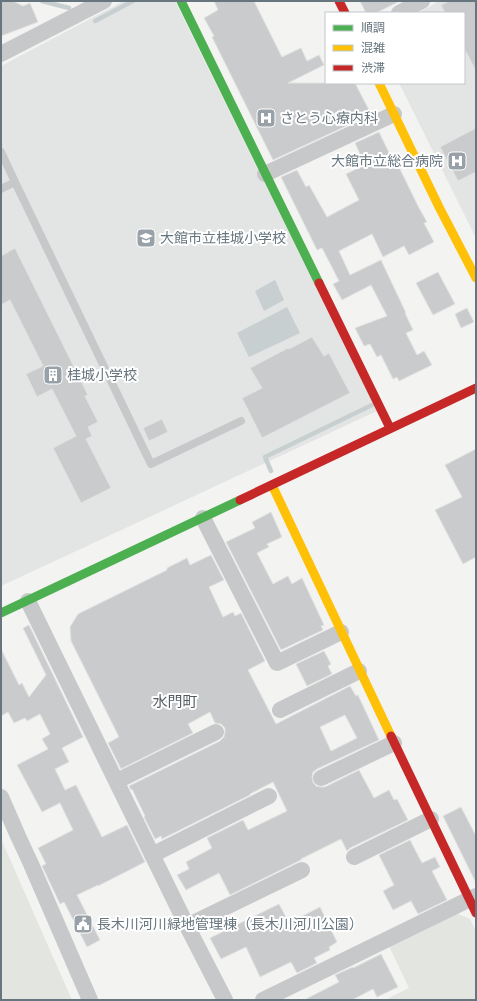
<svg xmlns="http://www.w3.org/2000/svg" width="477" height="1001" viewBox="0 0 477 1001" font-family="'Varela Round','Noto Sans JP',sans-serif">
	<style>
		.built { fill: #e3e4e4 }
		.green { fill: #e3e5e0 }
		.water { fill: #c8cfd1 }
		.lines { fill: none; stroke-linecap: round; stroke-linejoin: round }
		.stream { stroke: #c8cfd1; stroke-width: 4.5 }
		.building { fill: #cacbcc; stroke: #e2e2e2; fill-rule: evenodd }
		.lane { stroke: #c7c8c9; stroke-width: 8 }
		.street { stroke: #c7c8c9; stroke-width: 16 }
		.fast { stroke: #4caf50; stroke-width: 9 }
		.slow { stroke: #ffc107; stroke-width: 9 }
		.jam { stroke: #c62828; stroke-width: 9 }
		.labels { text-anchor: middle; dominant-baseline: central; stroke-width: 4; stroke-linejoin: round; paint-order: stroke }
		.poi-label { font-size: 14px; fill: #66757e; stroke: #fff; text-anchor: start }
		.neighbourhood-label { font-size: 15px; fill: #535e64; stroke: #fff }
	</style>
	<rect width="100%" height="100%" fill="#f3f3f2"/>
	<path class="built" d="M 124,1 L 175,1 L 377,411 L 1,586 L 1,66 Z
		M 439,1 L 476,1 L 476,238 L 399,83 L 464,83 L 464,13 L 418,13 Z"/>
	<path class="green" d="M 1,839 L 72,1000 L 1,1000 Z
		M 456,913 L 470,919 L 476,931 L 476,1000 L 385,1000 L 409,988 L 389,946 Z"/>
	<path class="water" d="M 275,280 L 284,300 L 264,311 L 255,291 Z
		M 287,307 L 300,333 L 249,357 L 237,333 Z"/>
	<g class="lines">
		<path class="stream" d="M 42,1 L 69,8
			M 95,21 L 133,1
			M 271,471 L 265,457 L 372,405"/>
	</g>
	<path class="building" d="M 1,1 L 13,1 L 23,6 L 30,3 L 38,22 L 1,36 Z
		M 214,1 L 254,1 L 282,57 L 301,48 L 307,61 L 319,55 L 324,65 L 288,83 L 355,83 L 369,110 L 368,111 L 370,115 L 273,160 L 212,37 L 214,36 L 204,18 L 218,10 Z
		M 360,1 L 400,1 L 376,13 L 366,13 Z
		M 449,1 L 476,1 L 476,71 L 464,48 L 464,13 L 445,13 L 441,5 Z
		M 476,128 L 476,172 L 458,181 L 440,147 Z
		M 379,132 L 394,163 L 396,161 L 419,208 L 427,222 L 424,223 L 434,242 L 409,255 L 404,246 L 383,257 L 372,234 L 339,251 L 350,275 L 381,260 L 406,313 L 405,313 L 413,330 L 406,333 L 417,355 L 424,351 L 432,365 L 399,381 L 397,377 L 393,379 L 381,355 L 377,357 L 370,344 L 364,346 L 355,328 L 387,316 L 371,285 L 342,300 L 333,284 L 339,281 L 322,248 L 317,250 L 281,177 L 297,170 L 306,187 L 309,185 L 327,217 L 359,200 L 346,174 L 365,165 L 355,143 Z
		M 15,248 L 88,395 L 85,396 L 98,422 L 88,427 L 92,436 L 86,439 L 111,488 L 81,503 L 53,448 L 76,436 L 52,389 L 37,397 L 26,374 L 43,366 L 10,300 L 1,305 L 1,256 Z
		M 438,272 L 455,304 L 433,315 L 416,283 Z
		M 467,308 L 474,322 L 461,328 L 455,314 Z
		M 312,337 L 324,356 L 329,353 L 350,393 L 262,438 L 242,398 L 262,388 L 250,368 L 288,348 L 289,349 Z
		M 162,419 L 168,432 L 149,441 L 143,428 Z
		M 476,449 L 476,557 L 463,564 L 435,510 L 462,497 L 445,465 Z
		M 271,512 L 282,537 L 267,544 L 269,547 L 257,553 L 273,584 L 288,576 L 292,584 L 302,578 L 324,625 L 321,626 L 323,630 L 281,650 L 226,542 L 255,528 L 252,522 Z
		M 211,555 L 224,580 L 209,587 L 223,617 L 233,612 L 235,616 L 241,613 L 265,661 L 248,670 L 276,724 L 350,686 L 356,696 L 358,695 L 379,740 L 317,769 L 313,772 L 312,777 L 313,782 L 316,786 L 321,787 L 325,787 L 359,770 L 374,798 L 389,790 L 394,800 L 397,799 L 408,820 L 350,848 L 347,851 L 341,839 L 301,859 L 301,860 L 299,861 L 230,895 L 219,873 L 186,890 L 177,875 L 189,869 L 186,862 L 212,848 L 207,838 L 243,820 L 248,830 L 287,811 L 273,782 L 250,794 L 250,795 L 162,839 L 161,836 L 155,839 L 144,817 L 145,816 L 132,789 L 131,790 L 129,786 L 220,741 L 224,737 L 225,732 L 225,728 L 221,724 L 215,723 L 210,712 L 188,724 L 193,733 L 121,769 L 108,743 L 119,737 L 71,641 L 70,627 L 78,614 L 167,570 L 167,568 L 187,558 L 190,565 ZM 345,715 L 357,738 L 331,751 L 320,727 Z
		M 29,625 L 83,737 L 62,748 L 69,762 L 55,769 L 65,790 L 76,785 L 102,837 L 127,825 L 145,862 L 98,886 L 98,885 L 77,895 L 100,940 L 87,947 L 64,902 L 60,904 L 42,866 L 46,864 L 38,848 L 73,830 L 60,803 L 42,812 L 17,765 L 48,749 L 42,739 L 50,734 L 40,714 L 27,721 L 25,718 L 14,723 L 8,712 L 1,716 L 1,649 L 19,685 L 22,683 L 29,697 L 46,675 L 23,628 Z
		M 324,651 L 331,664 L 328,666 L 332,674 L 307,686 L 296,664 Z
		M 461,807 L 476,836 L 476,883 L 443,816 Z
		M 410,840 L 422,863 L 435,857 L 440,867 L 432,871 L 447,900 L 418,914 L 411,901 L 393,910 L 383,891 L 394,885 L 379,855 Z
		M 279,904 L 289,923 L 320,907 L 337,942 L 329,947 L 330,950 L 314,958 L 317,963 L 297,973 L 291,962 L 260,977 L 246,947 L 221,959 L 210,938 Z
		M 381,954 L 398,987 L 377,997 L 373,989 L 352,1000 L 304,1000 L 339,982 L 335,975 L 353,967 L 353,968 Z"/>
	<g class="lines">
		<path class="lane" d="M 1,152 L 15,182 L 1,189
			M 15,182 L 151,464 L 241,421"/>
		<path class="street" d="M 399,13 L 422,1
			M 1,54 L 104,1
			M 265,174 L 394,114
			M 203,518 L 277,663 L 341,632
			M 28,601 L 187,926 L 225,1000
			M 280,710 L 359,671
			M 321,778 L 394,743
			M 117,781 L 216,732
			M 1,797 L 18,836 L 31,864 L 90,1000
			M 152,855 L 269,796
			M 354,857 L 431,819
			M 187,926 L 302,870
			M 263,1000 L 476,896"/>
		<path class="fast" d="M 181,1 L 319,283
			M 1,613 L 240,500"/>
		<path class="slow" d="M 379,83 L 439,207 L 476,278
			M 272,485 L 391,736"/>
		<path class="jam" d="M 339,1 L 345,13
			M 319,283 L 390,428
			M 240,500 L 476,388
			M 391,736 L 476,913"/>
	</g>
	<defs>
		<g id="hospital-square" transform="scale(1)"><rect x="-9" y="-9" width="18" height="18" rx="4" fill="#97a1a7" stroke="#fff"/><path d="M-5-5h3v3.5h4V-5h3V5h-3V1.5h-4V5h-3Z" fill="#fff"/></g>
		<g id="school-square" transform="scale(1)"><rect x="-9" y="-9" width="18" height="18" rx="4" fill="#97a1a7" stroke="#fff"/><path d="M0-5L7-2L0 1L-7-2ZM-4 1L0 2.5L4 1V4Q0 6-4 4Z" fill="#fff"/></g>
		<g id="building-square" transform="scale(1)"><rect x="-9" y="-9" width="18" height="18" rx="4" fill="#97a1a7" stroke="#fff"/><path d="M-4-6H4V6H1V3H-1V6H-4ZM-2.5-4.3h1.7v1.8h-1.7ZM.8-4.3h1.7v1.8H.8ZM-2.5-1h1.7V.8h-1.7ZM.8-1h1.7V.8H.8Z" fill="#fff"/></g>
		<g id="civic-square" transform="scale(1)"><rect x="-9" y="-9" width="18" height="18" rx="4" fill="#97a1a7" stroke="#fff"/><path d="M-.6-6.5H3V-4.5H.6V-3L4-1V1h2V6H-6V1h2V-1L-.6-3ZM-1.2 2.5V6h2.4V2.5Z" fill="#fff"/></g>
	</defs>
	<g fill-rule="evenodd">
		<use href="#hospital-square" x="266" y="118"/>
		<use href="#hospital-square" x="457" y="161"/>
		<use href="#school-square" x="146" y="238"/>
		<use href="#building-square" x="53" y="375"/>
		<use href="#civic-square" x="83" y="924"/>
	</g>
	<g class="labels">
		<g class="poi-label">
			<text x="280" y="118">さとう心療内科</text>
			<text x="443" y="161" text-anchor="end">大館市立総合病院</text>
			<text x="160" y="238">大館市立桂城小学校</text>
			<text x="67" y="375">桂城小学校</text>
			<text x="97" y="924">長木川河川緑地管理棟（長木川河川公園）</text>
		</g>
		<g class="neighbourhood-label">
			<text x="175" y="702">水門町</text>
		</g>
	</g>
	<rect width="477" height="1001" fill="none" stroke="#66757e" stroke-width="4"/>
	<rect x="325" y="12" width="140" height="72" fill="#ffffff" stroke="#c2c8cb"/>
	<rect x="333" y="25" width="20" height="6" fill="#4caf50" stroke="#c2c8cb"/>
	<text x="361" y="32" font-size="12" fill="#66757e">順調</text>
	<rect x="333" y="45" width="20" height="6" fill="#ffc107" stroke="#c2c8cb"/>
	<text x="361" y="52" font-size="12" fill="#66757e">混雑</text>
	<rect x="333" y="65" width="20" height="6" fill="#c62828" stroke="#c2c8cb"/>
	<text x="361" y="72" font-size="12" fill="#66757e">渋滞</text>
</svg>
